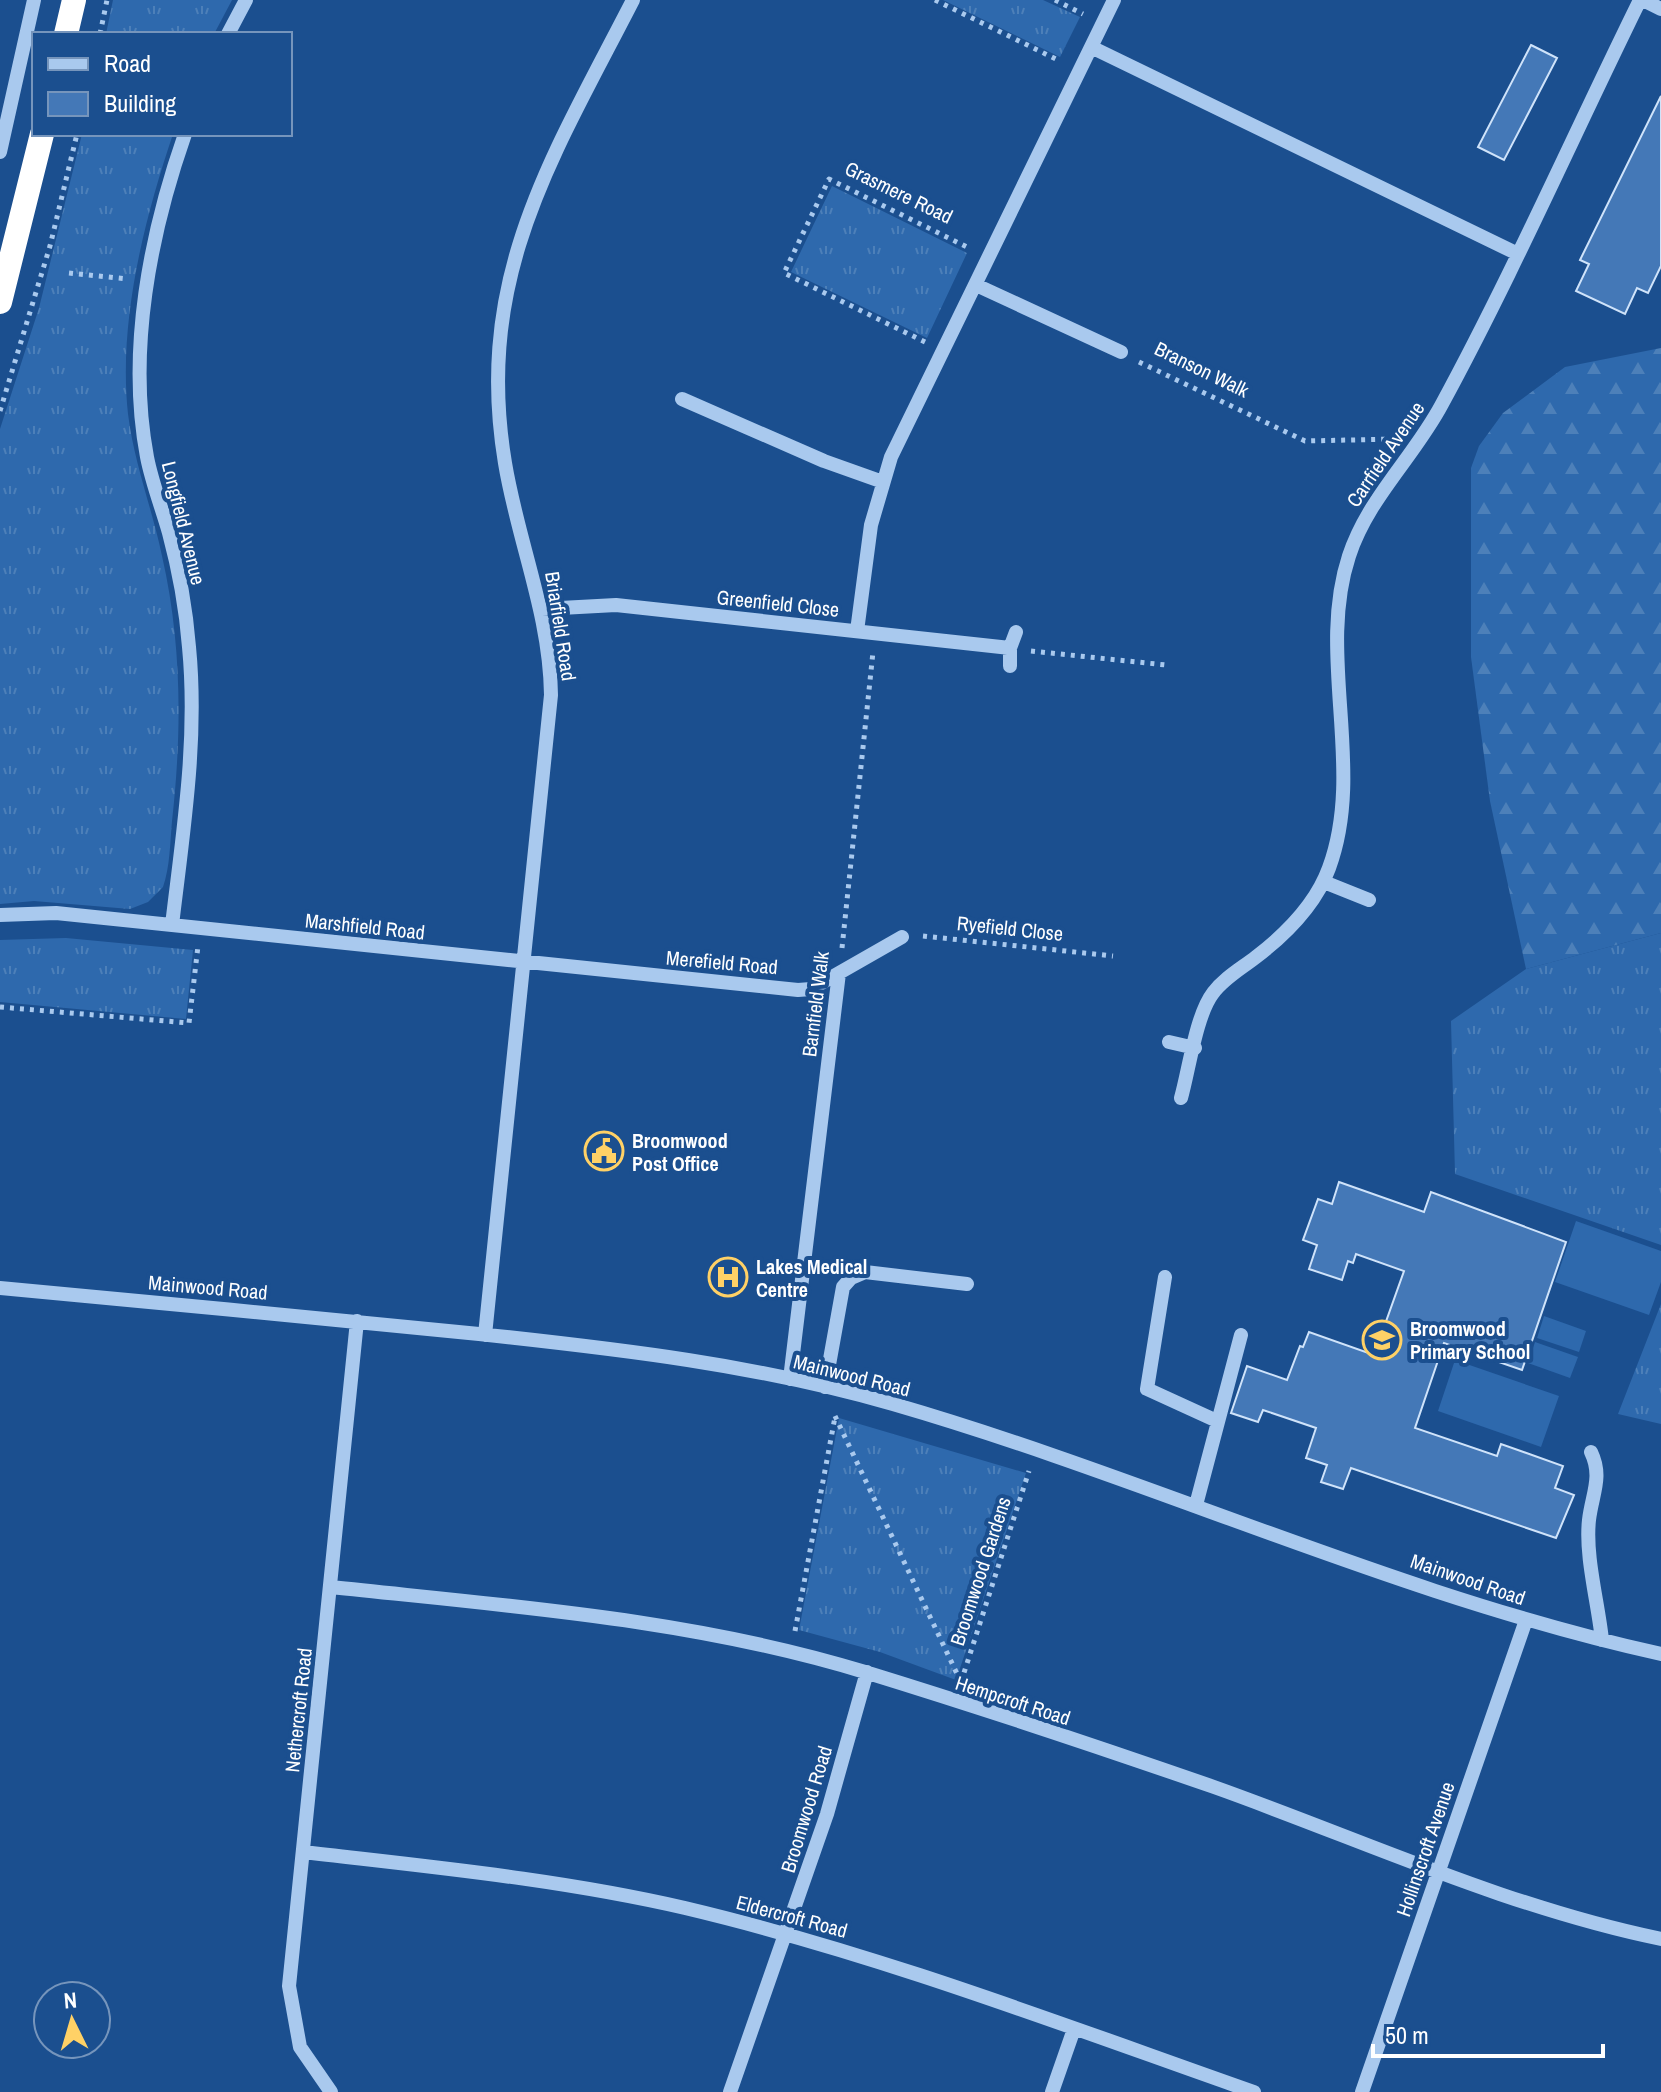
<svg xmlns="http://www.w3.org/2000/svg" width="1661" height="2092" viewBox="0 0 1661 2092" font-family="'Archivo Narrow',sans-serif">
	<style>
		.grass { fill: url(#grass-tufts) }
		.forest { fill: url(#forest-firs) }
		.pitch { fill: #2e69ad }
		.building { fill: #4478b7; stroke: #cfe3fa; stroke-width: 2 }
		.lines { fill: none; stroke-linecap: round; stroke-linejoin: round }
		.path { stroke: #a9c9ee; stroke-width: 5; stroke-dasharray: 4 6; stroke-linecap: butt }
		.minor { stroke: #a9c9ee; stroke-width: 14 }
		.highway { stroke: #fff; stroke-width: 24 }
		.labels { text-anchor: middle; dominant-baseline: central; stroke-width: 8; stroke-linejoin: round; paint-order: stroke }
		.street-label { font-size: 20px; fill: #fff; stroke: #1b4f8f }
		.poi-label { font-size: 20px; font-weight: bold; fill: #fff; stroke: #1b4f8f; text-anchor: start }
	</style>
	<defs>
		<pattern id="grass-tufts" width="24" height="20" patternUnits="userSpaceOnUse" patternTransform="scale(2)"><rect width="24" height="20" fill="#2e69ad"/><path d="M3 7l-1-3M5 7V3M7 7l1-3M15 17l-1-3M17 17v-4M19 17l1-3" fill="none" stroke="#4d80b9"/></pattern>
		<pattern id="forest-firs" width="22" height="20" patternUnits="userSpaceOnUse" patternTransform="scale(2)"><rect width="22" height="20" fill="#2e69ad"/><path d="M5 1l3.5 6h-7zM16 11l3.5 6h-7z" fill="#4d80b9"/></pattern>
	</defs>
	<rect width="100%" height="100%" fill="#1b4f8f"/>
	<path class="grass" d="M 113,0 L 232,0 L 214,34 L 106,34 Z
		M 943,0 L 1043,0 L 1080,17 L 1060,57 Z
		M 82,134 L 173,134 C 144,220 118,322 128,414 C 134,463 152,508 162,556 C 182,644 182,731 172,821 C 170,843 170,867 163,887 L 148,902 L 130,909 L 34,901 L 0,904 L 0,429 L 39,308 Z
		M 832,186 L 967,253 L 927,338 L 791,272 Z
		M 1661,933 L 1661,1245 L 1455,1174 L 1451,1021 L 1526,969 Z
		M 66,938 L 193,950 L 186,1019 L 0,1002 L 0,940 Z
		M 1661,1304 L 1661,1424 L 1618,1414 Z
		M 839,1418 L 1026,1473 L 956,1680 L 880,1652 L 799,1630 Z"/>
	<path class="forest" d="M 1661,348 L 1661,933 L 1526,969 L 1490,801 L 1471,657 L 1471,468 L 1479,446 L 1503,413 L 1565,367 Z"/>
	<path class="pitch" d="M 1576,1221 L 1661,1251 L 1661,1282 L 1649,1315 L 1555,1282 Z
		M 1544,1316 L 1586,1331 L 1579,1352 L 1537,1338 Z
		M 1535,1342 L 1578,1357 L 1570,1378 L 1528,1363 Z
		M 1455,1360 L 1559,1396 L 1541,1447 L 1438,1411 Z"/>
	<path class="building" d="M 1531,45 L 1557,58 L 1504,160 L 1478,147 Z
		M 1661,96 L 1661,266 L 1648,293 L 1637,288 L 1625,314 L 1576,291 L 1589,264 L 1580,260 Z
		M 1339,1182 L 1424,1212 L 1431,1192 L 1566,1242 L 1522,1370 L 1444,1343 L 1415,1428 L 1497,1456 L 1501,1444 L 1563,1466 L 1555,1488 L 1574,1495 L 1556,1538 L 1351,1468 L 1343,1489 L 1321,1482 L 1327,1465 L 1306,1458 L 1316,1428 L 1263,1410 L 1258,1422 L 1231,1413 L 1247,1366 L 1287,1380 L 1300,1346 L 1303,1347 L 1309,1332 L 1374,1355 L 1404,1271 L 1356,1254 L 1353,1263 L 1348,1261 L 1342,1280 L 1309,1269 L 1317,1245 L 1303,1240 L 1318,1199 L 1332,1204 Z"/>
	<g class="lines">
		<path class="path" d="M 935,0 L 1060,61
			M 1055,0 L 1083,14
			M 100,34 L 107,0
			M 69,273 L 128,279
			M 925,342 L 784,273 L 829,179 L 971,249
			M 1139,362 L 1305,441 L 1395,439
			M 0,411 L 50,246 L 77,134
			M 1031,651 L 1166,665
			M 923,936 L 1113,956
			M 842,948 L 873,652
			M 0,1007 L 189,1023 L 198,946
			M 835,1416 L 959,1678
			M 795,1631 L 835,1417
			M 961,1682 L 1029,1471"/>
		<path class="minor" d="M 1643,0 L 1661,9
			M 228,34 L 246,0
			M 1091,47 L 1516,253
			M 0,152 L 34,0
			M 976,285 L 1121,352
			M 682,399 L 824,461 L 883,482
			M 542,609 L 616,605 L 1010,648
			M 857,631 L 871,525 L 891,457 L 1114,0
			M 1010,666 L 1010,648 L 1016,632
			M 1324,882 L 1369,900
			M 0,915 L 56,913 L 798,990 L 811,989 L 902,937
			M 172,925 C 183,832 198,740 189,647 C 186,609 179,570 169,533 C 162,508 152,483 147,457 C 127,351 150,234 185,134
			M 1169,1042 L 1195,1048
			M 1181,1098 C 1189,1070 1196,1015 1213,993 C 1224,978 1242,968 1256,957 C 1286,934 1316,904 1329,868 C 1366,768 1316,656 1349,556 C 1368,498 1414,457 1442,404 C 1513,273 1574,134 1640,0
			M 1165,1277 L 1147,1389 L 1217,1421
			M 0,1288 C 160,1303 319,1318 479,1334 C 619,1349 758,1365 893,1404 C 1152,1479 1398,1596 1661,1654
			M 485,1335 L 551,695 C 550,614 518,542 505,463 C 474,277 552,158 633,0
			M 790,1379 L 839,973
			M 825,1387 L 843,1287 L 851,1278 L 865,1272 L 967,1284
			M 1591,1452 C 1603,1477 1592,1494 1589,1520 C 1585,1556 1598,1602 1602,1640
			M 1196,1505 L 1241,1335
			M 331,1587 C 508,1606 693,1619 865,1672 C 982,1708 1099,1747 1214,1787 C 1363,1840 1506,1907 1661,1939
			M 303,1852 C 431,1867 559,1879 685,1908 C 879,1954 1066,2026 1254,2092
			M 331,2092 L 300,2047 L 289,1986 L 357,1321
			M 730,2092 L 827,1814 L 867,1672
			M 1052,2092 L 1074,2029
			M 1362,2092 L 1526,1620"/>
		<path class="highway" d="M 66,34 L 74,0
			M 0,302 L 42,134"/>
	</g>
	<defs>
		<g id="civic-ring" transform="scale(2)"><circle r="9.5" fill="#1b4f8f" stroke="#ffd166" stroke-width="1.5"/><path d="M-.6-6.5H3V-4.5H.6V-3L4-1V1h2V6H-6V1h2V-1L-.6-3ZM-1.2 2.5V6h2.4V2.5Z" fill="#ffd166"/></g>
		<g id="hospital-ring" transform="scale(2)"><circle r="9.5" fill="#1b4f8f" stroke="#ffd166" stroke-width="1.5"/><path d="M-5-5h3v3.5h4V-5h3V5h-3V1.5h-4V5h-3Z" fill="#ffd166"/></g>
		<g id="school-ring" transform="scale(2)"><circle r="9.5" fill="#1b4f8f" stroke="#ffd166" stroke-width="1.5"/><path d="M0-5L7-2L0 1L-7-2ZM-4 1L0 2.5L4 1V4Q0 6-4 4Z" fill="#ffd166"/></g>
	</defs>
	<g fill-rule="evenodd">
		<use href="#civic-ring" x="604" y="1151"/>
		<use href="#hospital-ring" x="728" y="1277"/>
		<use href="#school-ring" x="1382" y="1340"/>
	</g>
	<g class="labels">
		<g class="street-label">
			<text transform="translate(899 192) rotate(26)">Grasmere Road</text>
			<text transform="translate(1202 369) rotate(26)">Branson Walk</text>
			<text transform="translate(1385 454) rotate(-56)">Carrfield Avenue</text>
			<text transform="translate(184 523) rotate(76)">Longfield Avenue</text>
			<text transform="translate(778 603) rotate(6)">Greenfield Close</text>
			<text transform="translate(561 626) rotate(81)">Briarfield Road</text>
			<text transform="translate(365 926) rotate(6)">Marshfield Road</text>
			<text transform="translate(1010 928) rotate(6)">Ryefield Close</text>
			<text transform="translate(722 962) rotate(5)">Merefield Road</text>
			<text transform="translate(815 1004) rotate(-83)">Barnfield Walk</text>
			<text transform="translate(208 1287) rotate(5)">Mainwood Road</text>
			<text transform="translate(852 1375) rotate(14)">Mainwood Road</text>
			<text transform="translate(980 1571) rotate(-72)">Broomwood Gardens</text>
			<text transform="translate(1468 1579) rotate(19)">Mainwood Road</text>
			<text transform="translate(1013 1700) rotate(18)">Hempcroft Road</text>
			<text transform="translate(298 1710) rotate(-84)">Nethercroft Road</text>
			<text transform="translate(806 1809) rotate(-73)">Broomwood Road</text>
			<text transform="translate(1425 1849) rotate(-71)">Hollinscroft Avenue</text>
			<text transform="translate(792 1916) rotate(15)">Eldercroft Road</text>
		</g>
		<g class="poi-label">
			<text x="632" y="1140">Broomwood<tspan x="632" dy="23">Post Office</tspan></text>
			<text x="756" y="1266">Lakes Medical<tspan x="756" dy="23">Centre</tspan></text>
			<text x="1410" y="1328">Broomwood<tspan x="1410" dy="23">Primary School</tspan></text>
		</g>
	</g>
	<rect x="32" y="32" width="260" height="104" fill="#1b4f8f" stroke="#7695bc" stroke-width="2"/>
	<rect x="48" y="58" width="40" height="12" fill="#a9c9ee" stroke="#7695bc" stroke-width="2"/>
	<text x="104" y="72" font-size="24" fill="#ffffff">Road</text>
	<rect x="48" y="92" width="40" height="24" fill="#4478b7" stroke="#7695bc" stroke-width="2"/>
	<text x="104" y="112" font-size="24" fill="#ffffff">Building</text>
	<g transform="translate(72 2020) rotate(355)"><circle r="38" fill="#1b4f8f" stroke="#7695bc" stroke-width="2"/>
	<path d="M0-6L14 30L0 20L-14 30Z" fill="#ffd166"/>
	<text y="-12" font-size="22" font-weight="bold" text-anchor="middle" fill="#ffffff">N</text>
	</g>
	<path d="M1373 2044v12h230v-12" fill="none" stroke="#ffffff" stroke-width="4"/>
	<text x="1385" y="2044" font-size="24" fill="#ffffff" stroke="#1b4f8f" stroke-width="6" paint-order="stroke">50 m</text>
</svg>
